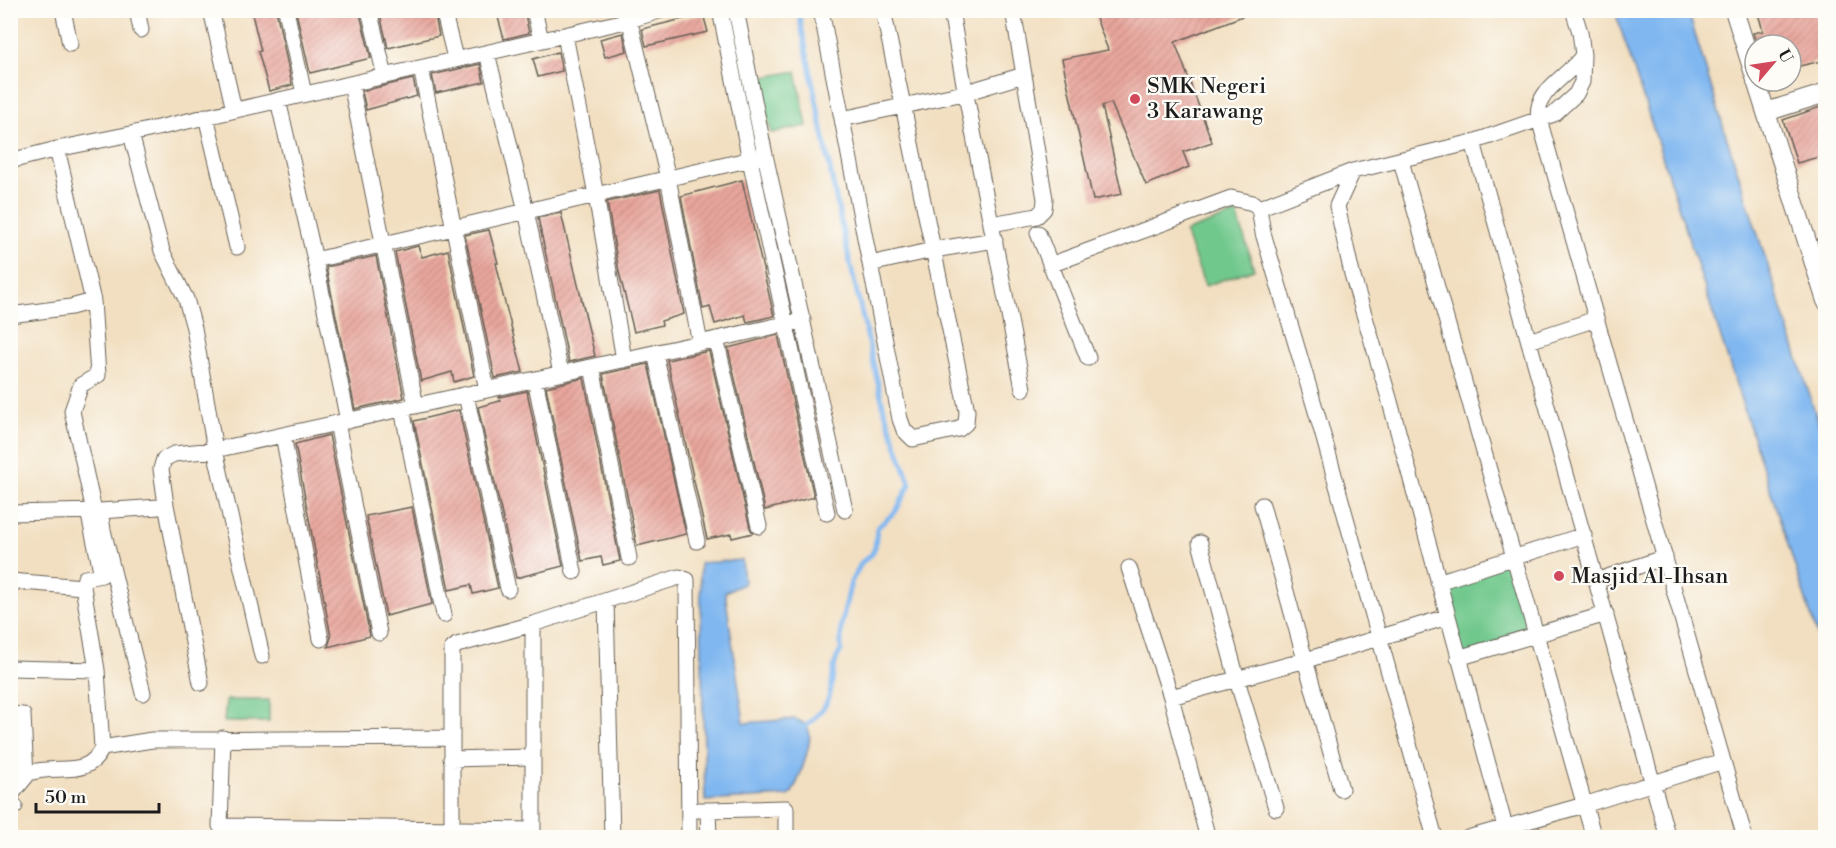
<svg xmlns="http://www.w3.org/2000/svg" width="1836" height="848" viewBox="0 0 1836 848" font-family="'Libre Bodoni',serif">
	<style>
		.green { fill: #71c88d; stroke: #467254; stroke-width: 1.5 }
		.water { fill: #80b7f0; stroke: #4e6a86; stroke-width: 1.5 }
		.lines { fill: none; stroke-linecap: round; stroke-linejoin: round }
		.stream { stroke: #80b7f0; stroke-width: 5 }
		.building { fill: url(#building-hatch) }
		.minor-casing { stroke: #676056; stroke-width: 17 }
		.tertiary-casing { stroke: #676056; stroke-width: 20 }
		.minor { stroke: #fff; stroke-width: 15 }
		.tertiary { stroke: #fff; stroke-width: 18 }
		.poi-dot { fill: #d1495b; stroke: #fdfcf7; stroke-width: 2 }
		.labels { text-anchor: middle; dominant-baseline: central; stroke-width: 4.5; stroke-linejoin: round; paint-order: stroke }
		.poi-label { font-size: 22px; fill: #1c1c1c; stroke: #fdfcf7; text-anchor: start }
	</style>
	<defs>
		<pattern id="building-hatch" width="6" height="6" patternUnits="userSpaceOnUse" patternTransform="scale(1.5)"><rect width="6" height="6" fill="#e8a69c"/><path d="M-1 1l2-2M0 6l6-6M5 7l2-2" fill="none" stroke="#c68e86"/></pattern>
	</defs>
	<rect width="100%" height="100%" fill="#fdfcf7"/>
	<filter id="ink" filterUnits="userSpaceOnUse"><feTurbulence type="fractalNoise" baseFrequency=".0167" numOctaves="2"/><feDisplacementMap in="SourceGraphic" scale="12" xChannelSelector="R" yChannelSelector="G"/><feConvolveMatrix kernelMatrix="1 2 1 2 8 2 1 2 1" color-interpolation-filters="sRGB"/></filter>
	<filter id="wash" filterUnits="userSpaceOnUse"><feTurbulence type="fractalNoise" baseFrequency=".008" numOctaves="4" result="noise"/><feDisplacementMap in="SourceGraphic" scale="24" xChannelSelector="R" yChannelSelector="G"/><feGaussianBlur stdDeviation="1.35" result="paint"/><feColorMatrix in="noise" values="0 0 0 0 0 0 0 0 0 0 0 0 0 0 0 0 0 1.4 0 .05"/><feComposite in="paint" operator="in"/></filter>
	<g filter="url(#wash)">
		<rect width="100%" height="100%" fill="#f2dfc1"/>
		<path class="green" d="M 796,71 L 807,126 L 771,133 L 759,78 Z
			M 1237,213 L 1254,269 L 1205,286 L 1185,232 Z
			M 1514,558 L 1536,634 L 1458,658 L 1438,582 Z
			M 226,700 L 269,700 L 269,722 L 224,722 Z"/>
		<path class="water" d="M 1615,11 L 1688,11 L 1728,142 L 1825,443 L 1825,659 Z
			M 742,560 L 744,584 L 725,592 L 744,723 L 795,719 C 801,721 807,724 809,731 C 813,741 798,784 791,794 L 787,796 L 705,801 L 700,563 Z"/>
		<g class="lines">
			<path class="stream" d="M 798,10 L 842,228 L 884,409 L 910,484 L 896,511 L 877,528 L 875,547 L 872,554 L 862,562 L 851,582 L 841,626 L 841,651 C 831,663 834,685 828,700 C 823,711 814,718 806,726"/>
		</g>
		<g id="blocks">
			<path class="building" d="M 251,10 L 276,10 L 292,85 L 269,91 L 258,51 L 261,51 Z
				M 301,10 L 359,10 L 371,58 L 310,73 L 296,12 Z
				M 379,10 L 434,10 L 439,36 L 388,48 Z
				M 496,10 L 524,10 L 529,33 L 504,39 Z
				M 1093,10 L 1253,12 L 1175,42 L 1212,142 L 1183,152 L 1189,167 L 1146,185 L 1111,103 L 1102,106 L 1122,194 L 1093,200 L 1062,59 L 1108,50 Z
				M 1757,10 L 1824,10 L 1826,60 L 1791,68 L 1791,45 L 1757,45 L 1753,33 L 1763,31 Z
				M 703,14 L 708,32 L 646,46 L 642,29 Z
				M 623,33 L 627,51 L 605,57 L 600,39 Z
				M 558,52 L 562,71 L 538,77 L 533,59 Z
				M 480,64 L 484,82 L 436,93 L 432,75 Z
				M 413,79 L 417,96 L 366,110 L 362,91 Z
				M 1826,105 L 1826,155 L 1797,163 L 1783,120 Z
				M 742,180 L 774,316 L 747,322 L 745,315 L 715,324 L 710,307 L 703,309 L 681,196 Z
				M 660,190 L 684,314 L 661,321 L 662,325 L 634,332 L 619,272 L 607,202 Z
				M 561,213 L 595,356 L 569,362 L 538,218 Z
				M 489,230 L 498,263 L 496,263 L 501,284 L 500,284 L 523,372 L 495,378 L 465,235 Z
				M 418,246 L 422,257 L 448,250 L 474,376 L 454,382 L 452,372 L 421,381 L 395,252 Z
				M 376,256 L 404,398 L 355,409 L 326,267 Z
				M 778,335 L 814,497 L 765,510 L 728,348 Z
				M 709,351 L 750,528 L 753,533 L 732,538 L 731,534 L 707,539 L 667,360 Z
				M 648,364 L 686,534 L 637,546 L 603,374 Z
				M 584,378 L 620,561 L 603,565 L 601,557 L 582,561 L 546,387 Z
				M 527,391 L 563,566 L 516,578 L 478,407 L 500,401 L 499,397 Z
				M 459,410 L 498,588 L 473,594 L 471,585 L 449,590 L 414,421 Z
				M 329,435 L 370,636 L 328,647 L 331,637 L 295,444 Z
				M 412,507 L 432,604 L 386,616 L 366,516 Z"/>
		</g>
	</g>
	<g filter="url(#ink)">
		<use href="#blocks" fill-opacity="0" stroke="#676056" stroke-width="1.5"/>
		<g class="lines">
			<g class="minor-casing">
				<path id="minor" d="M 63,10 L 70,44
					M 137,10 L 141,30
					M 211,10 L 234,110
					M 286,10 L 304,94
					M 369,10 L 385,76
					M 443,10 L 455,58
					M 534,10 L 541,40
					M 627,10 L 668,178 L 700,343
					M 720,10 L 750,160 L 827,513
					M 736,10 L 765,155 L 845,510
					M 821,10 L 900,419 L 904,430 L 913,439 L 959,429 L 966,423 L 967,411 L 883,10
					M 951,10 C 972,137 1000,263 1023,389
					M 565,35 L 596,195 L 624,360
					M 487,53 L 526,211 L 561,373
					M 1583,55 C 1569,77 1533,90 1539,119 L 1745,838
					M 421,68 L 487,390
					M 351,84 L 416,406
					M 278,100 L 315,260 L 348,421
					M 206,116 L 237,247
					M 842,119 L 964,93 L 1024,75
					M 131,134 L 162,251 L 186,299 L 194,328 L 215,450 L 262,656
					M 1473,142 L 1668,838
					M 10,161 L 57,149 L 131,134 L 630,20 L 662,10
					M 1401,161 L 1594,838
					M 1353,171 L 1337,206 L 1352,274 L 1389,398 L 1508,838
					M 991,224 L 1037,216 L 1044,209 L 1045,199 L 1013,10
					M 1038,233 L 1088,358
					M 315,260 L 760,157
					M 870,264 L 933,250 L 995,240
					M 1050,265 L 1231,198 L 1253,203 L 1259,208
					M 93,301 L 98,375 L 81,385 L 72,411 L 94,511
					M 10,315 L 71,307 L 93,301 L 57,149
					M 716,339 L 759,526
					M 1529,341 L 1596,319
					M 655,353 L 697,541
					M 592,367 L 629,558
					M 535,379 L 574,572
					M 466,395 L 508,589
					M 402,409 L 444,615
					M 337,423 L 379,633
					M 283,435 L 321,639
					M 1262,505 L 1341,789
					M 10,513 L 97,511
					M 1200,543 L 1240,690 L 1276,808
					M 1129,568 L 1171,697 L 1207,835
					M 10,581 L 83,587 L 97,670 L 102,748 C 88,780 56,763 29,773 L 10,796
					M 1596,581 L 1665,557
					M 1438,582 L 1584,535
					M 83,587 L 85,578 L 102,575 L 88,511
					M 606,601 L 612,838
					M 533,624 L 533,838
					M 1458,658 L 1606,614
					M 10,668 L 97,670
					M 201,683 L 166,505 L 161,469 L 164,459 L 174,454 L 215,450 L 803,320
					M 143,693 L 103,530 L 100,511 L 159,507 L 166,505
					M 1171,697 L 1306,660 L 1447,617
					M 10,714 L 23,715 L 26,776
					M 223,738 L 220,826 L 533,830
					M 102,748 L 152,740 L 452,738
					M 451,759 L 532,757
					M 10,807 L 15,806
					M 699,810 L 708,810 L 709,838
					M 708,810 L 786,808 L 786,838
					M 452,838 L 452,649 L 457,645 L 533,624 L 679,577 L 687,580 L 689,838
					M 1435,838 L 1321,428 L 1263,233 L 1259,208 L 1353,171 L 1473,142 L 1554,114 L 1576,94 L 1582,82 L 1583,55 L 1580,32 L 1573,10
					M 1468,838 L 1584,805 L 1723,761"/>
			</g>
			<g class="tertiary-casing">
				<path id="tertiary" d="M 1734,10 L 1755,77
					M 1756,81 L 1826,301
					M 1766,112 L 1826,93"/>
			</g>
			<use href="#minor" class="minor"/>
			<use href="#tertiary" class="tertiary"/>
		</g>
	</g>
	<g class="poi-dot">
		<circle cx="1135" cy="99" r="6"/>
		<circle cx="1559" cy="576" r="6"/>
	</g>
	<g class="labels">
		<g class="poi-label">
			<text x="1147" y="86">SMK Negeri<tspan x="1147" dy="25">3 Karawang</tspan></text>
			<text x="1571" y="576">Masjid Al-Ihsan</text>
		</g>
	</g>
	<rect width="1836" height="848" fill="none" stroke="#fdfcf7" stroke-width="36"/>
	<g transform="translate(1773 63) rotate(61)"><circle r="28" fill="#fdfcf7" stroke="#a3a29f" stroke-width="1.5"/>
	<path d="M0-4.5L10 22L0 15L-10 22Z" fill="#d1495b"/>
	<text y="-9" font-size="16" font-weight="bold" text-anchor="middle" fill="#1c1c1c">U</text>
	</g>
	<path d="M36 803v9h123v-9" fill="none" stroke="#1c1c1c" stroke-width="3"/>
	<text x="45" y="803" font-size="18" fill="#1c1c1c" stroke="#fdfcf7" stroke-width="4.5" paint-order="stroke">50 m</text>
</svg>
